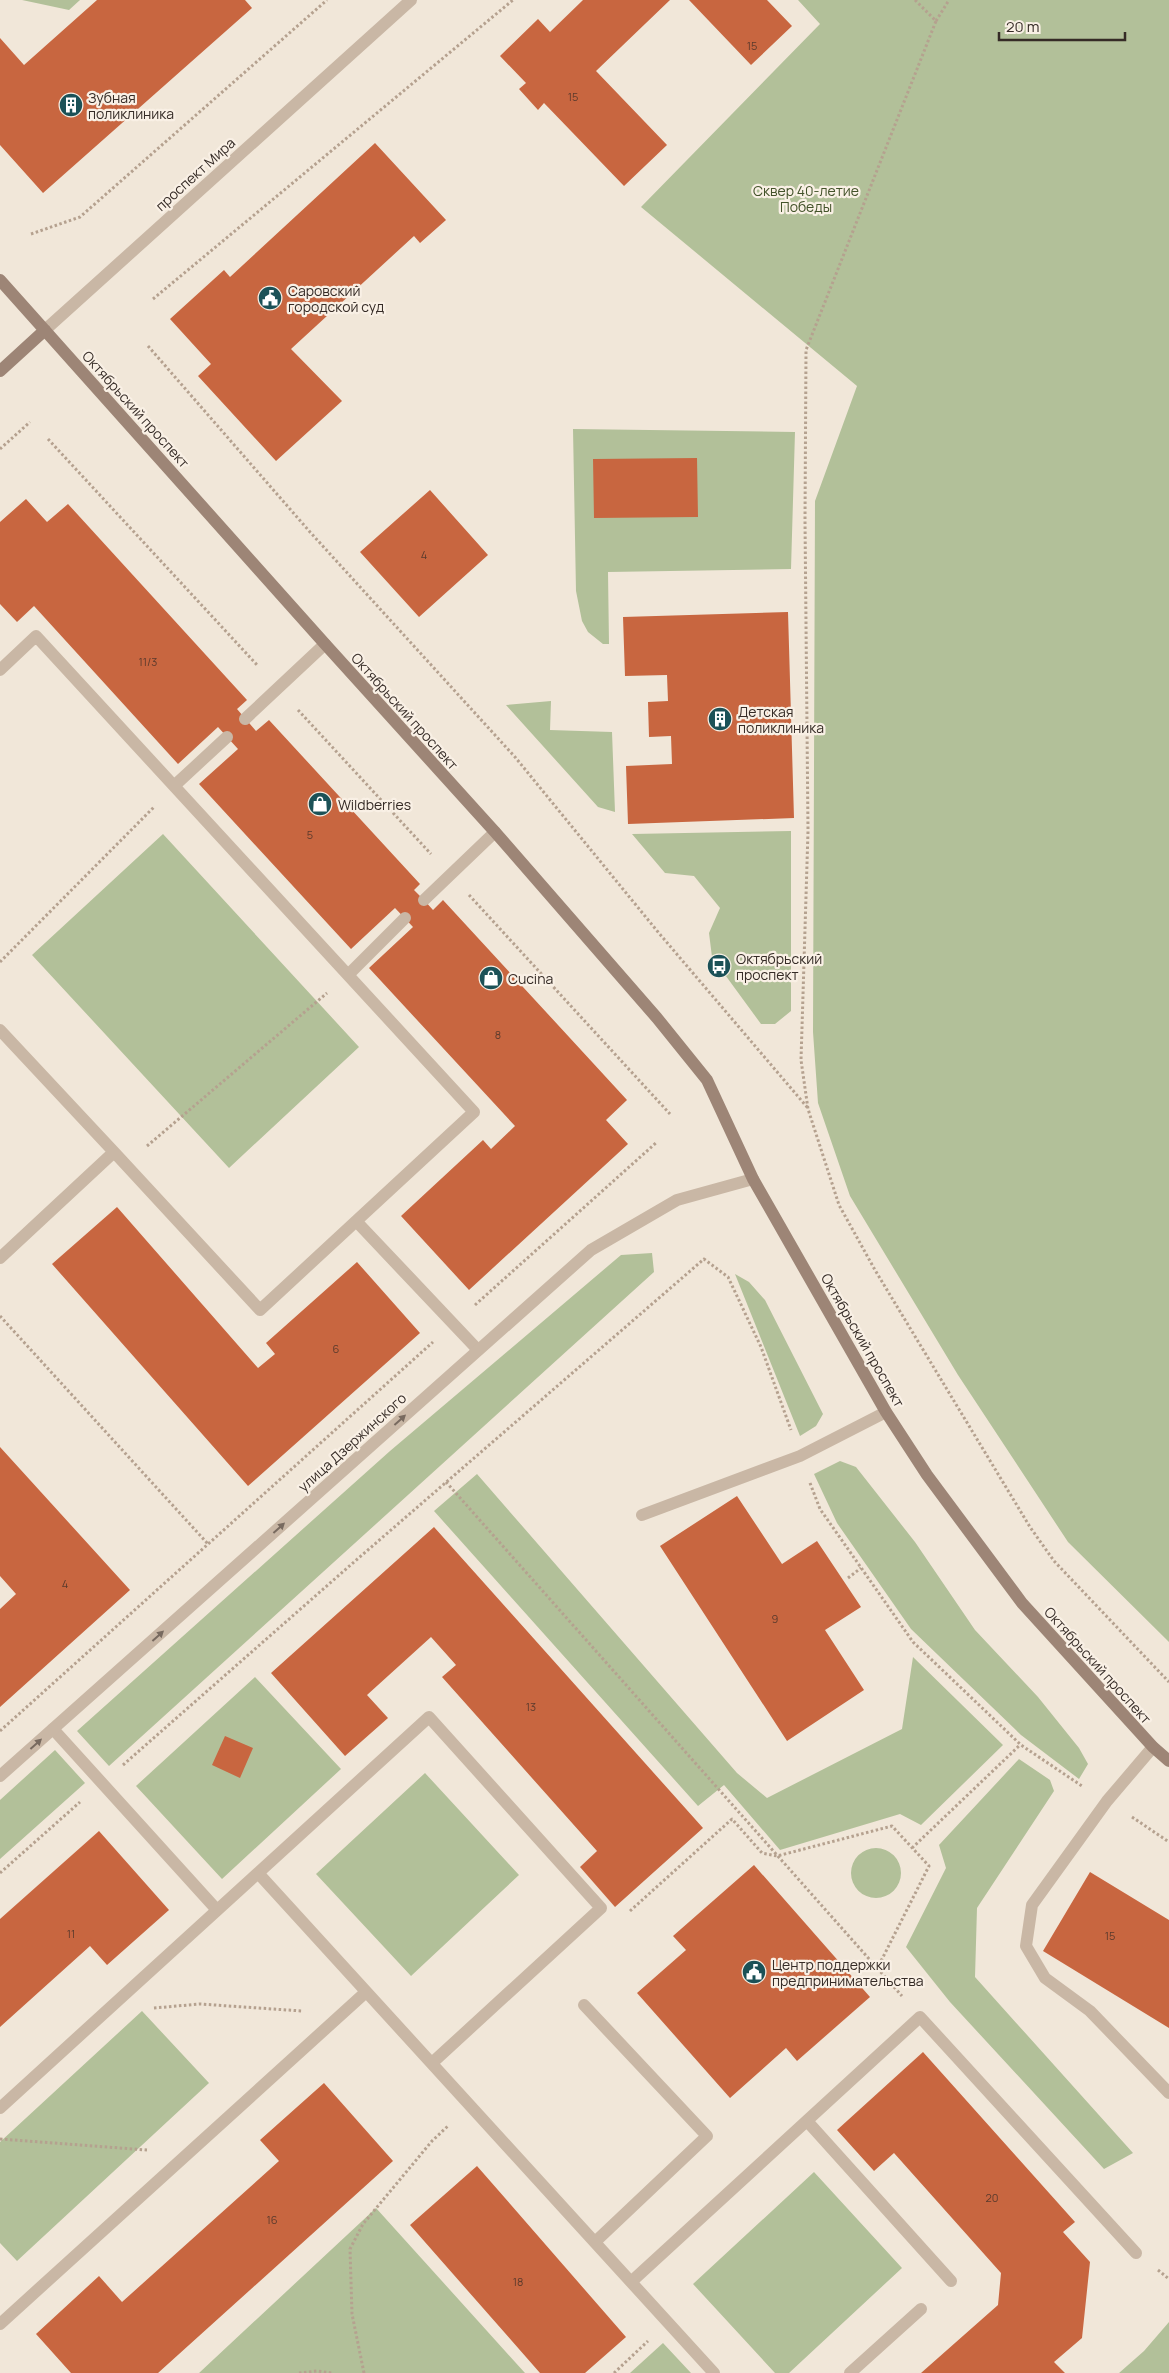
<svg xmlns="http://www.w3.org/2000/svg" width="1169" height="2373" viewBox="0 0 1169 2373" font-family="Manrope,sans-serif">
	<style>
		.green { fill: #b2c099 }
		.building { fill: #c86640 }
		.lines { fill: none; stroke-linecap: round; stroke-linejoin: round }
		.path { stroke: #b5a18f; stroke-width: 3; stroke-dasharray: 2.5 2.5; stroke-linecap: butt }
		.lane { stroke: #c9b7a5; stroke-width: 12 }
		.street { stroke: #c9b7a5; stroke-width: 12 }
		.secondary { stroke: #9d8576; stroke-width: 12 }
		.oneway { fill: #786a5f }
		.labels { text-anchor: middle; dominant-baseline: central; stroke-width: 4.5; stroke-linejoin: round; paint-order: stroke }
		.number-label { font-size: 11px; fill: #5a3a2c }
		.poi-label { font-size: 14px; fill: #352b26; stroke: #f9f0e5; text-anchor: start }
		.street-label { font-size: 14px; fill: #352b26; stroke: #f9f0e5 }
		.park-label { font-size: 14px; fill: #43532a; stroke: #f9f0e5 }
	</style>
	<rect width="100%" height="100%" fill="#f1e7d9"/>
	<path class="green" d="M 22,0 L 80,0 L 69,10 Z
		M 798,0 L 1169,0 L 1169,1642 L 1068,1542 L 958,1375 L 850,1196 L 818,1103 L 813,1032 L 815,501 L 857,386 L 641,207 L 820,24 Z
		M 573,429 L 795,432 L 791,569 L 608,572 L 609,644 L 603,644 L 588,632 L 582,621 L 576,591 Z
		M 551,701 L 550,730 L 612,732 L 615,812 L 598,807 L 506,705 Z
		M 791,831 L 791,1011 L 775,1024 L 761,1024 L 712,957 L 709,933 L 720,908 L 694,876 L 665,873 L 632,834 Z
		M 163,834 L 359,1047 L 229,1168 L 32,955 Z
		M 652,1253 L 654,1272 L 109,1766 L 77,1731 L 390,1451 L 621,1255 Z
		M 735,1274 L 749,1282 L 765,1300 L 823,1414 L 816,1426 L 800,1436 Z
		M 840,1461 L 856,1467 L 915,1542 L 975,1630 L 1038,1697 L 1079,1748 L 1088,1764 L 1079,1779 L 1021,1735 L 911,1629 L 837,1523 L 814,1474 Z
		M 477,1474 L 737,1773 L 767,1798 L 902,1729 L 913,1657 L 1003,1745 L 921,1825 L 900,1814 L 780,1850 L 724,1785 L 698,1806 L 434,1511 Z
		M 255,1677 L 341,1769 L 222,1879 L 136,1786 Z
		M 55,1750 L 85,1783 L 0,1859 L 0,1800 Z
		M 1019,1759 L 1050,1780 L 1054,1791 L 977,1908 L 975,1977 L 1133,2153 L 1104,2169 L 950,2002 L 906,1947 L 946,1868 L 939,1845 Z
		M 425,1773 L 519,1875 L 411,1976 L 316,1874 Z
		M851 1873a25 25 0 1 1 50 0a25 25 0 1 1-50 0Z
		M 142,2011 L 209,2083 L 17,2261 L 0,2243 L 0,2142 Z
		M 814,2172 L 902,2268 L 789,2373 L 775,2373 L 693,2284 Z
		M 376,2208 L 525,2373 L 199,2373 Z
		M 1169,2322 L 1169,2373 L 1119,2373 L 1144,2351 Z
		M 663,2343 L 691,2373 L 630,2373 Z"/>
	<path class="building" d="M 97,0 L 245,0 L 252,8 L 43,193 L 0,145 L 0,38 L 24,65 Z
		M 583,0 L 670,0 L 596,71 L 667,145 L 624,186 L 544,103 L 538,110 L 519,89 L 526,83 L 500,56 L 538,19 L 550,32 Z
		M 689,0 L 767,0 L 792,26 L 751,65 Z
		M 375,143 L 446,220 L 420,243 L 414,236 L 291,349 L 342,401 L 276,461 L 198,376 L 211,364 L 170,319 L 224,270 L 230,277 Z
		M 697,458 L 698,517 L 594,518 L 593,459 Z
		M 430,490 L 488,555 L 419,617 L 360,552 Z
		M 26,499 L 47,522 L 68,504 L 247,700 L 237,709 L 256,731 L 269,720 L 420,884 L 414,890 L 424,900 L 433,910 L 443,900 L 627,1100 L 606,1120 L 628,1144 L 469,1290 L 401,1216 L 483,1140 L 491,1149 L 515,1126 L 369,968 L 413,927 L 395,908 L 351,949 L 199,784 L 238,749 L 218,727 L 178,764 L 34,606 L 17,622 L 0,604 L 0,522 Z
		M 788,612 L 794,818 L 628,824 L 626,766 L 672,764 L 671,736 L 649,737 L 648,702 L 668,701 L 667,675 L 625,676 L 623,617 Z
		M 117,1207 L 258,1368 L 275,1354 L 266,1343 L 357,1262 L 420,1333 L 248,1486 L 52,1264 Z
		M 0,1447 L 130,1590 L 0,1707 L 0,1609 L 16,1594 L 0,1576 Z
		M 737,1496 L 782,1564 L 817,1541 L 861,1607 L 825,1630 L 864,1690 L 787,1741 L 660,1546 Z
		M 434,1527 L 703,1828 L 615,1907 L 580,1867 L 597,1851 L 442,1677 L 456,1665 L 431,1637 L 367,1695 L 388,1718 L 345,1756 L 271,1673 Z
		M 225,1736 L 253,1748 L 240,1778 L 212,1765 Z
		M 99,1831 L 169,1910 L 107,1965 L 90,1946 L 0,2027 L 0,1919 Z
		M 754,1865 L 870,1997 L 797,2061 L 786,2048 L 730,2098 L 637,1993 L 686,1950 L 673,1936 Z
		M 1090,1872 L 1169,1920 L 1169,2028 L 1043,1951 Z
		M 923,2052 L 1075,2222 L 1063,2232 L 1090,2262 L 1082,2338 L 1054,2362 L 1065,2373 L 921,2373 L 998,2305 L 1001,2273 L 894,2153 L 874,2171 L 837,2130 Z
		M 324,2083 L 393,2161 L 158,2373 L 71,2373 L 36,2334 L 99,2276 L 122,2302 L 279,2161 L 260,2140 Z
		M 477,2166 L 626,2337 L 585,2373 L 540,2373 L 410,2225 Z"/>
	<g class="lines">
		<path class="path" d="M 915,0 L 936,21 L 806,350 L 805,520 L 808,831 L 801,1060 L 808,1109 L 839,1205 L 875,1270 L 1030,1527 L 1054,1561 L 1169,1682
			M 936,21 L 949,0
			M 31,234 L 80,217 L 327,0
			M 153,299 L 513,0
			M 148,346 L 310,532 L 515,757 L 658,932 L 807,1107
			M 48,439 L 258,666
			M 0,449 L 30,422
			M 298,710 L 431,854
			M 469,895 L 670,1114
			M 0,962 L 155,806
			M 147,1146 L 327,993
			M 475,1305 L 657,1142
			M 0,1316 L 208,1544
			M 446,1482 L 902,1996
			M 810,1483 L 820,1509 L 913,1642 L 1021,1745 L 1082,1786
			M 848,1578 L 861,1568
			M 0,1731 L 433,1342
			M 123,1765 L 354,1562 L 704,1259 L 728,1277 L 761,1347 L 791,1430
			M 1132,1817 L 1169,1842
			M 912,1848 L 1020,1745
			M 0,1873 L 80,1802
			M 630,1911 L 732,1819 L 762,1853 L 777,1856 L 892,1826 L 929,1866 L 877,1969
			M 154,2008 L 200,2004 L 302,2011
			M 0,2139 L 147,2150
			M 1158,2270 L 1169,2279
			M 299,2373 L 317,2371 L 332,2373
			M 364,2373 L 352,2314 L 350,2249 L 363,2224 L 432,2141 L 449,2125
			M 614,2373 L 648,2341"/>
		<path class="lane" d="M 0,670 L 36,636 L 474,1112 L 260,1310 L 114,1152 L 0,1258
			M 245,719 L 325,644
			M 174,786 L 227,737
			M 424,900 L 495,832
			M 348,975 L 405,918
			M 0,1030 L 114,1152
			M 356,1221 L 478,1350
			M 642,1515 L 800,1456 L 886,1412
			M 53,1729 L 217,1910
			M 1153,1747 L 1107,1801 L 1032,1905 L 1026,1946 L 1045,1978 L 1090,2011 L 1169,2093
			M 258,1873 L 429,1717 L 601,1908 L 432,2063
			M 584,2005 L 707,2136 L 595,2242
			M 0,2108 L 258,1873 L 631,2282 L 920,2017 L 1136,2253
			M 807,2121 L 951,2281
			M 631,2282 L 714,2373
			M 0,2324 L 366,1992
			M 850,2373 L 921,2309"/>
		<path class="street" d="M 45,330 L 411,0
			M 0,1776 L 591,1250 L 677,1200 L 753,1179"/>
		<path class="secondary" d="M 0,280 L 325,644 L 495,832 L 657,1018 L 707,1080 L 753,1179 L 886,1412 L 927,1475 L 1022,1603 L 1153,1747 L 1169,1761
			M 0,371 L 45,330"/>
	</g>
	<defs><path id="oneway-solid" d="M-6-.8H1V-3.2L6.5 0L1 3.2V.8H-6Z" transform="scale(1.25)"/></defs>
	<g class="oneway">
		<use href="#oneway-solid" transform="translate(400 1420) rotate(-42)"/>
		<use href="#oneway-solid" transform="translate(279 1528) rotate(-42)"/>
		<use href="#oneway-solid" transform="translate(158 1636) rotate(-42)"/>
		<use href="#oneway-solid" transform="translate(36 1744) rotate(-42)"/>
	</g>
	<defs>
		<g id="building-disc" transform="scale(1.25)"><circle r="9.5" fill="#1b5157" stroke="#f9f0e5"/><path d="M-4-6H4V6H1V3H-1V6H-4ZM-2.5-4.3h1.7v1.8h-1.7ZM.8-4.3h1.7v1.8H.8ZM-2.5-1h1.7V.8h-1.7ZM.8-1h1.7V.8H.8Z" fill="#fff"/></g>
		<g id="civic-disc" transform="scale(1.25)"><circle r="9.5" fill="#1b5157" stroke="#f9f0e5"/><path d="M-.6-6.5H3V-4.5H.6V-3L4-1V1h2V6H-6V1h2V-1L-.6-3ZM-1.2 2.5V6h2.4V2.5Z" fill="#fff"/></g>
		<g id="shop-disc" transform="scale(1.25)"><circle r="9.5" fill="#1b5157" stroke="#f9f0e5"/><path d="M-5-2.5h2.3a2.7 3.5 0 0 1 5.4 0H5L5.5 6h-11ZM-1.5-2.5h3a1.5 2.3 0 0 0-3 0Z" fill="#fff"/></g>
		<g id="bus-disc" transform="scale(1.25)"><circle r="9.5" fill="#1b5157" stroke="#f9f0e5"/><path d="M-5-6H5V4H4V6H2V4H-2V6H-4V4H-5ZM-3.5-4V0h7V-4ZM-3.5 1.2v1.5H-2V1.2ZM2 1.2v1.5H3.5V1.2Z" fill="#fff"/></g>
	</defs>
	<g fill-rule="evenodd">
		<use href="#building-disc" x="71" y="105"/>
		<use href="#civic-disc" x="270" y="298"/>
		<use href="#building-disc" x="720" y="719"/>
		<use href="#shop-disc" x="320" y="804"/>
		<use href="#bus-disc" x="719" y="966"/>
		<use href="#shop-disc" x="491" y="978"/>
		<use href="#civic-disc" x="754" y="1972"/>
	</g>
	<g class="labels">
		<g class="number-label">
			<text x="752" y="45">15</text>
			<text x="573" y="96">15</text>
			<text x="424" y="554">4</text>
			<text x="148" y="661">11/3</text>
			<text x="310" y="834">5</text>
			<text x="498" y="1034">8</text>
			<text x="336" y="1348">6</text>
			<text x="65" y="1583">4</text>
			<text x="775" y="1618">9</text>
			<text x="531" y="1706">13</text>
			<text x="71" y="1933">11</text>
			<text x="1110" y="1935">15</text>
			<text x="992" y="2197">20</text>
			<text x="272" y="2219">16</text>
			<text x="518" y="2281">18</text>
		</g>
		<g class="poi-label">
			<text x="88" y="97">Зубная<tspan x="88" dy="16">поликлиника</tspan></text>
			<text x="288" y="290">Саровский<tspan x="288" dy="16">городской суд</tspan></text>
			<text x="738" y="711">Детская<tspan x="738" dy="16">поликлиника</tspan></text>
			<text x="338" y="804">Wildberries</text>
			<text x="736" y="958">Октябрьский<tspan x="736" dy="16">проспект</tspan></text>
			<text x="508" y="978">Cucina</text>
			<text x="772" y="1964">Центр поддержки<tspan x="772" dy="16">предпринимательства</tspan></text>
		</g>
		<g class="street-label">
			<text transform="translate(195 174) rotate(-42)">проспект Мира</text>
			<text transform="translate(136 409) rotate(48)">Октябрьский проспект</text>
			<text transform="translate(405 711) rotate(48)">Октябрьский проспект</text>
			<text transform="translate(863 1340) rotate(60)">Октябрьский проспект</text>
			<text transform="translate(352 1442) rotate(-42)">улица Дзержинского</text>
			<text transform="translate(1098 1665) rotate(48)">Октябрьский проспект</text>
		</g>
		<g class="park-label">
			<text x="806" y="190">Сквер 40-летие<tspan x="806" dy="16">Победы</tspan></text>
		</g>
	</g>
	<path d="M999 32v8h126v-8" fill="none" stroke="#352b26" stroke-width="2.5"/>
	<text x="1006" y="32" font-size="15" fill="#352b26" stroke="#f9f0e5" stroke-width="4" paint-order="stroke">20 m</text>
</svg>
